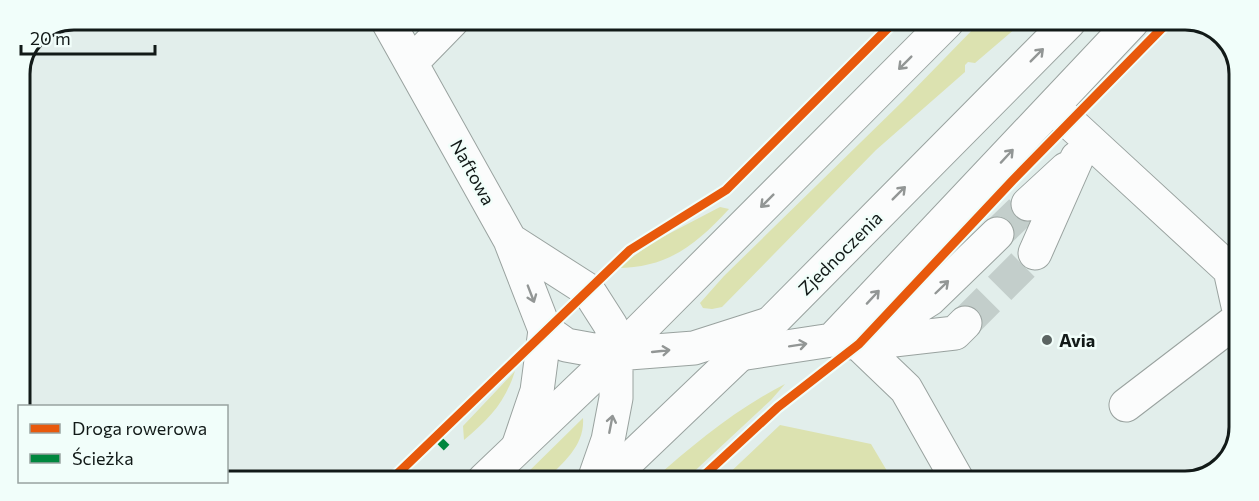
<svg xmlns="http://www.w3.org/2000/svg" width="1259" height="501" viewBox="0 0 1259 501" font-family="Commissioner,sans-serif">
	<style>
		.green { fill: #dce2b0 }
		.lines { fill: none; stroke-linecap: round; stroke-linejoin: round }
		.minor-tunnel { stroke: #c3cecb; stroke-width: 33; stroke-dasharray: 33 16; stroke-linecap: butt }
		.minor-casing { stroke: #99a29f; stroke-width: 35 }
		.major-casing { stroke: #99a29f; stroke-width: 35 }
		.minor { stroke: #fbfcfc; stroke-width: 33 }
		.major { stroke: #fbfcfc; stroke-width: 33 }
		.quiet { stroke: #00873e; stroke-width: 8; stroke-dasharray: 15 8; stroke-linecap: butt }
		.cycleway-casing { stroke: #f1fefa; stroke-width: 13 }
		.cycleway { stroke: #e8590c; stroke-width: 9 }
		.oneway { stroke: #929695 }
		.poi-dot { fill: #5b6462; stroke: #f1fefa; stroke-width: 2 }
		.labels { text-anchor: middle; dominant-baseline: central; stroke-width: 5; stroke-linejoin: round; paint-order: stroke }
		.street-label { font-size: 18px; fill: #121a18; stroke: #f1fefa }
		.poi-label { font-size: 18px; font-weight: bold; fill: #121a18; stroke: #f1fefa; text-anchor: start }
		.rim { fill: none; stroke: #121a18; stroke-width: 3 }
	</style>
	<rect width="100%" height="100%" fill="#e2eeeb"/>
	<path class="green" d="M 980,22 L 1023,22 L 975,63 L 968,62 L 965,65 L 965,72 L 876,150 L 722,307 L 712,309 L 703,308 L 700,303 L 724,276 L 904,100 Z
		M 720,207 L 729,209 C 696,245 667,268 617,268 L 655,241 Z
		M 515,371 C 505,403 489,419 464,440 L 463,426 Z
		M 785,384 L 771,400 L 685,480 L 653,480 C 694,444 736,409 785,384 Z
		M 583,418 C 585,445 564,462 546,480 L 520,480 Z
		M 780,425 L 871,444 L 893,481 L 722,480 Z"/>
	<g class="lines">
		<path class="minor-tunnel" d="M 997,234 L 1028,204
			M 965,323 L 1035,253"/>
		<g class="minor-casing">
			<path id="minor" d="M 387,20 L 510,240 L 545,330 L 537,391 L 518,447
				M 411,63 L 452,21
				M 1053,107 L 1230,270 L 1238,306
				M 1028,204 L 1066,169
				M 510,240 L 588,290 L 611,326 L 616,354 L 616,398 L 608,440 L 594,480
				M 1035,253 L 1077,158
				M 545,330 L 566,345 L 616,354 L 694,348 L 769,324
				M 832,340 L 1132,22
				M 865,340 L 930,299 L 997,234
				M 859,344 L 906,389 L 958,481
				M 740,354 L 832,340 L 859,344 L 955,333 L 965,323
				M 1126,405 L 1237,320"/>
		</g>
		<g class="major-casing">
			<path id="major" d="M 484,480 L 616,354 L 947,22
				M 608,480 L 740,354 L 1069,22"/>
		</g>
		<use href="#minor" class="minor"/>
		<use href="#major" class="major"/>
		<path class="quiet" d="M 436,437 L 452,453"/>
		<g class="cycleway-casing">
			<path id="cycleway" d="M 392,479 L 630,250 L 726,190 L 894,22
				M 699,480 L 778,407 L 859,344 L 1013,180 L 1168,22"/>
		</g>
		<use href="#cycleway" class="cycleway"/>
	</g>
	<defs><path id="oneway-shaft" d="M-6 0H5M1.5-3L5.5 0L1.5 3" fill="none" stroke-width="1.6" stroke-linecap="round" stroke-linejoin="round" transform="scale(1.5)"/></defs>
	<g class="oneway">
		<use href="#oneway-shaft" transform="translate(1037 55) rotate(-45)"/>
		<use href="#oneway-shaft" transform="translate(905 63) rotate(135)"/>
		<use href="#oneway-shaft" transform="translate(1007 156) rotate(-47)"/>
		<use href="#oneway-shaft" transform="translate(899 193) rotate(-45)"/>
		<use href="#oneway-shaft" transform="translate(767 201) rotate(135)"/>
		<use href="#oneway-shaft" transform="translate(942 287) rotate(-44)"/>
		<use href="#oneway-shaft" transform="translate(531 294) rotate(69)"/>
		<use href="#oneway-shaft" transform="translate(873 297) rotate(-47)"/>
		<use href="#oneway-shaft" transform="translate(798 345) rotate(-9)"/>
		<use href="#oneway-shaft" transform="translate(661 351) rotate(-6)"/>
		<use href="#oneway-shaft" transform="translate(611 424) rotate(-79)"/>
	</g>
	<circle class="poi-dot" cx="1047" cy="340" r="6"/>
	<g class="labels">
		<g class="street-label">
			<text transform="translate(473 172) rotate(61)">Naftowa</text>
			<text transform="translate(840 253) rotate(-45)">Zjednoczenia</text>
		</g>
		<g class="poi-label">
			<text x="1059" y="340">Avia</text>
		</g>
	</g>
	<path d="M0 0H1259V501H0ZM74 30H1185A44 44 0 0 1 1229 74V427A44 44 0 0 1 1185 471H74A44 44 0 0 1 30 427V74A44 44 0 0 1 74 30Z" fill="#f1fefa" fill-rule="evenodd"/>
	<path class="rim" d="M74 30H1185A44 44 0 0 1 1229 74V427A44 44 0 0 1 1185 471H74A44 44 0 0 1 30 427V74A44 44 0 0 1 74 30Z"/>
	<rect x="18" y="405" width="210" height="78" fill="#f1fefa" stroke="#98a3a0" stroke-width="1.5"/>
	<rect x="30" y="424" width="30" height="9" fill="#e8590c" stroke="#98a3a0" stroke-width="1.5"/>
	<text x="72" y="435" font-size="18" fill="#121a18">Droga rowerowa</text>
	<rect x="30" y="454" width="30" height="9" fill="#00873e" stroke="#98a3a0" stroke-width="1.5"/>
	<text x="72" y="465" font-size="18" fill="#121a18">Ścieżka</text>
	<path d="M21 45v9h134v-9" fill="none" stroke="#121a18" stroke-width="3"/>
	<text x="30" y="45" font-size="18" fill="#121a18" stroke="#f1fefa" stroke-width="4.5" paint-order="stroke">20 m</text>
</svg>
